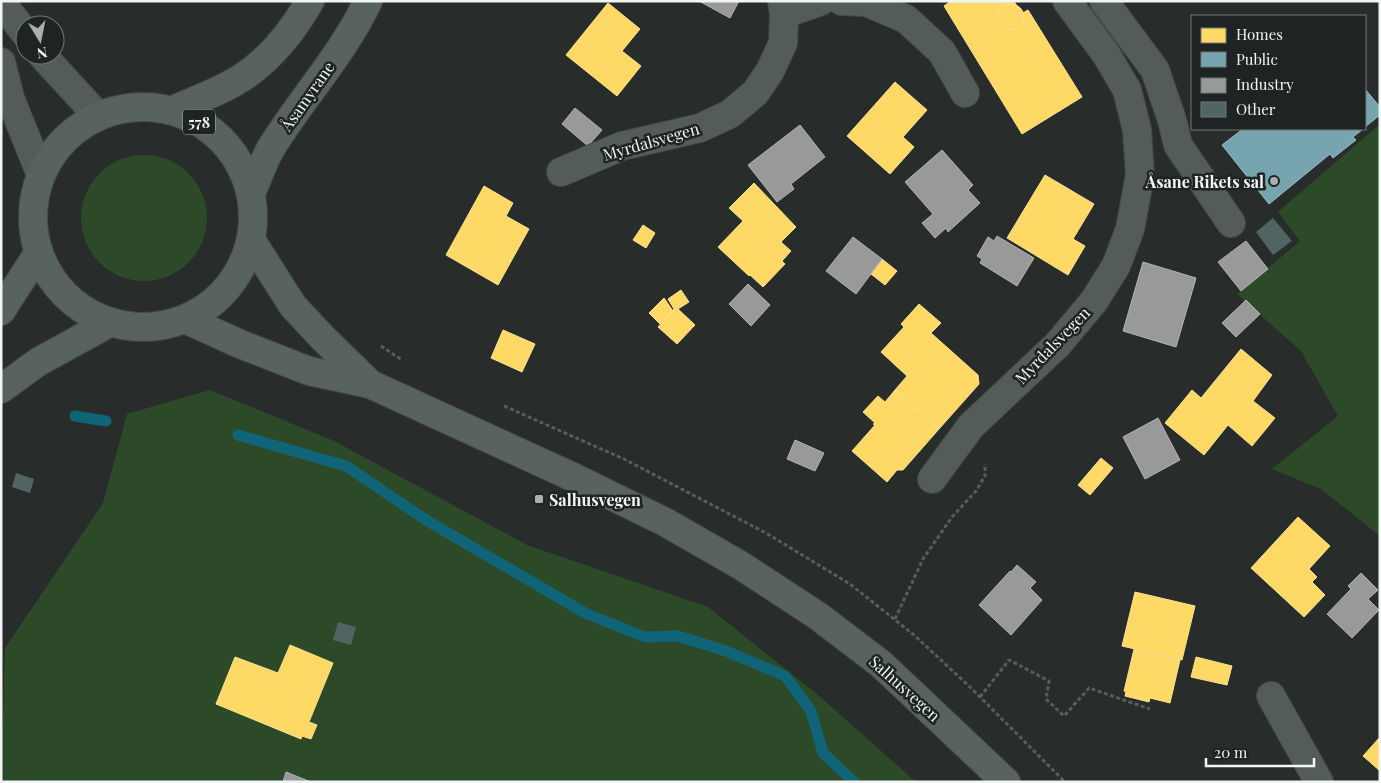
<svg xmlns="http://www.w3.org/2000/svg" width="1381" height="783" viewBox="0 0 1381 783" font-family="'Playfair Display',serif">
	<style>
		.green { fill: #2d4a28 }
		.homes { fill: #ffd966; stroke: #fbe191 }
		.public { fill: #76a5af; stroke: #9bbdc4 }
		.industry { fill: #999; stroke: #b3b5b4 }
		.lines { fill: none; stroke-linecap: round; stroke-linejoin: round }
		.stream { stroke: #0f6577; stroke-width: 11 }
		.building { fill: #516464 }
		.minor-casing { stroke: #454847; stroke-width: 30 }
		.major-casing { stroke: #454847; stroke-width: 30 }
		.path { stroke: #575d5a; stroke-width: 3; stroke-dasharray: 4 2.5; stroke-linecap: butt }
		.minor { stroke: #535c58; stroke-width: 28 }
		.major { stroke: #57635c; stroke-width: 28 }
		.poi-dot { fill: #abafae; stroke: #1e2423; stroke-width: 2 }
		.labels { text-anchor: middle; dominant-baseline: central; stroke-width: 5; stroke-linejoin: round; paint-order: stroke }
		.shield { fill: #1e2423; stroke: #b2b6b5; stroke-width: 1 }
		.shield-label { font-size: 15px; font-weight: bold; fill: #f1f5f4 }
		.street-label { font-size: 16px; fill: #f1f5f4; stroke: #1e2423 }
		.poi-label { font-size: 16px; font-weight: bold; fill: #f1f5f4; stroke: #1e2423; text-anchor: end }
	</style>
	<rect width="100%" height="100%" fill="#282d2b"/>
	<path class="green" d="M 1380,124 L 1380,536 L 1321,489 L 1272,469 L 1338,416 L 1301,351 L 1237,294 L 1300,241 L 1278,212 Z
		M81 218a63 63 0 1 1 126 0a63 63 0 1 1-126 0Z
		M 210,390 L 334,441 L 527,545 L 708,607 L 818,695 L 916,782 L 1,782 L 5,648 L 103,503 L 127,414 Z"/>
	<path class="homes" d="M 951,1 L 1014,1 L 1021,14 L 1028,10 L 1082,97 L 1022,134 L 944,6 Z
		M 608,3 L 640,29 L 622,51 L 641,66 L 617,96 L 566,55 Z
		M998 17a13 13 0 1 1 26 0a13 13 0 1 1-26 0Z
		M 895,82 L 927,110 L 903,137 L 914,147 L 890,174 L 847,136 Z
		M 1045,175 L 1094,204 L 1073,239 L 1085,246 L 1068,275 L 1007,238 Z
		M 754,183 L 796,227 L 781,242 L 791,251 L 782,261 L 785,264 L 763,287 L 750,275 L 749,276 L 718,247 L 743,221 L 729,208 Z
		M 484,186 L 513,203 L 506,216 L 529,229 L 498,285 L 446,255 Z
		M 643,225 L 655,233 L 646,248 L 633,240 Z
		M 882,259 L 897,271 L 885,285 L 871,274 Z
		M 681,290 L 689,302 L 678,309 L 695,325 L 677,344 L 658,327 L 674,309 L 668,299 Z
		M 664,298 L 673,311 L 660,324 L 649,313 Z
		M 919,304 L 941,323 L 931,333 L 978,375 L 979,384 L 939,429 L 895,390 L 907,376 L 881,352 L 904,327 L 901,324 Z
		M 503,330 L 535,344 L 522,372 L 491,358 Z
		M 1241,349 L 1272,375 L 1253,401 L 1275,418 L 1252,446 L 1228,425 L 1204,455 L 1165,423 L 1192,390 L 1201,398 Z
		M 895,390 L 939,429 L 903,470 L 897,470 L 887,482 L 852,451 L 875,425 L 873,424 L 875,423 L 863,412 L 878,396 L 885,402 Z
		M 1101,458 L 1113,468 L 1090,495 L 1078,485 Z
		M 1298,517 L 1330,546 L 1309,569 L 1317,577 L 1312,582 L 1325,595 L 1304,617 L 1251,568 Z
		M 1135,592 L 1195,606 L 1182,660 L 1122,646 Z
		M 290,645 L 333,663 L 309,722 L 317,725 L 311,739 L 302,736 L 301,739 L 216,704 L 235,657 L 278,673 Z
		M 1134,649 L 1180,660 L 1170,703 L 1150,698 L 1149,702 L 1125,696 L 1126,692 L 1124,691 Z
		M 1196,657 L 1232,666 L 1227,685 L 1191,677 Z
		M 1380,737 L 1380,771 L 1363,756 Z"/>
	<path class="public" d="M 1365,89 L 1380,107 L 1380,115 L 1365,127 Z
		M 1243,129 L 1363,129 L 1353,137 L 1356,140 L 1333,158 L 1330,154 L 1269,204 L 1222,145 Z"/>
	<path class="industry" d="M 699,1 L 739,1 L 730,18 Z
		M 575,108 L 602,130 L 588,146 L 562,124 Z
		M 800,125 L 825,157 L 791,184 L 794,189 L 777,202 L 748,165 Z
		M 942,150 L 973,185 L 968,190 L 980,203 L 948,232 L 946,228 L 935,238 L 922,223 L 933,214 L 905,182 Z
		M 997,236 L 1034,258 L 1017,286 L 980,263 L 982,259 L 977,256 L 988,237 L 994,241 Z
		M 853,237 L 882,259 L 856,294 L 826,271 Z
		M 1246,241 L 1268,269 L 1241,291 L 1218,262 Z
		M 1143,262 L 1196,278 L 1176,347 L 1123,331 Z
		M 748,284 L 770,305 L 751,326 L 729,304 Z
		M 1246,300 L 1260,314 L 1236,337 L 1222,323 Z
		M 1158,418 L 1180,460 L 1145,479 L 1123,437 Z
		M 795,440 L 824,453 L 815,471 L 787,459 Z
		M 1017,565 L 1036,582 L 1030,588 L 1042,600 L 1011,635 L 979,605 L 1010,571 L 1011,572 Z
		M 1361,573 L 1378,590 L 1368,599 L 1379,610 L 1352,638 L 1327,614 L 1351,589 L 1348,586 Z
		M 286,772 L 311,782 L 283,782 Z"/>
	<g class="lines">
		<path class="stream" d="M 75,416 L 106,421
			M 238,435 L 346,466 L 426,520 L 585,613 L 645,637 L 678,636 L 726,651 L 785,676 L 811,711 L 823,753 L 854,782"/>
	</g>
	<path class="building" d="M 1273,218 L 1292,241 L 1273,255 L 1256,232 Z
		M 16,473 L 34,479 L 30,493 L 12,487 Z
		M 338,622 L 356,627 L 351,645 L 333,640 Z"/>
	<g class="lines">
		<g class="minor-casing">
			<path id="minor" d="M 842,1 L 866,2 L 906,19 L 942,52 L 965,93
				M 1104,1 L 1155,70 L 1172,120 L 1178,145 L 1231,223
				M 1,2 L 25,33
				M 784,14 L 821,1
				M 42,55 L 98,116
				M 1,62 L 10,98 L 41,175
				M 561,172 L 622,146 L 700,128 L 730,114 L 755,93 L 770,71 L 783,43 L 784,14 L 782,1
				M 932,479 L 971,426 L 1058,344 L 1094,301 L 1116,266 L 1130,229 L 1140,175 L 1137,130 L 1127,90 L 1106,54 L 1067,1
				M 1271,696 L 1319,782"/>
		</g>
		<g class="major-casing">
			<path id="major" d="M33 217a110 110 0 1 1 220 0a110 110 0 1 1-220 0Z
				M 173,110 C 198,99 227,89 250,72 C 274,54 295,27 310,1
				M 251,193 C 258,178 263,162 271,148 C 302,98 343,54 368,1
				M 251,240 L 293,306 L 322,337 L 370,384
				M 1,311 L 39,252
				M 185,319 L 240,344 L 309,371 L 370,384 L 575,478 L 665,522 L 740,565 L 818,616 L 881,664 L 1006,782
				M 1,389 L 38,362 L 111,322"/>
		</g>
		<path class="path" d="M 381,346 L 402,360
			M 504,406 L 624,459 L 766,533 L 850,584 L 914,635 L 970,687 L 1065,782
			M 895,619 L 923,559 L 952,517 L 976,491 L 985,476 L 985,464
			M 980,697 L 1009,660 L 1049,681 L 1046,699 L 1064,716 L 1089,688 L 1150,709"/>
		<use href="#minor" class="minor"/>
		<use href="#major" class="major"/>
	</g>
	<g class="poi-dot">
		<circle cx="1274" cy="181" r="5"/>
		<rect x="534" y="494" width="10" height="10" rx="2.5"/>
	</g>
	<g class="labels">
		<rect class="shield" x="183" y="109.5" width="32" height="25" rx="4"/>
		<g class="shield-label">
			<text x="199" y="122">578</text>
		</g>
		<g class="street-label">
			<text transform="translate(307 96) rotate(-55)">Åsamyrane</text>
			<text transform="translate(651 141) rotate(-16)">Myrdalsvegen</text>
			<text transform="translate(1052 345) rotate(-46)">Myrdalsvegen</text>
			<text transform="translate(905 688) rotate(42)">Salhusvegen</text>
		</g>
		<g class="poi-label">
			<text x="1264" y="181">Åsane Rikets sal</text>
			<text x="549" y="499" text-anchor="start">Salhusvegen</text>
		</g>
	</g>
	<rect width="1381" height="783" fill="none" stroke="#f1f5f4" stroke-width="5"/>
	<rect x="1191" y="15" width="175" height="115" fill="#1e2423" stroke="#727877"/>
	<rect x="1201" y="28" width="25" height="15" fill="#ffd966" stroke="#727877"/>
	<text x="1236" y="40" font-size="15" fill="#f1f5f4">Homes</text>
	<rect x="1201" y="52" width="25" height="15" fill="#76a5af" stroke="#727877"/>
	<text x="1236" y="65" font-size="15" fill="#f1f5f4">Public</text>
	<rect x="1201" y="78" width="25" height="15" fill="#999999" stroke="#727877"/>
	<text x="1236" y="90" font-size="15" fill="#f1f5f4">Industry</text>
	<rect x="1201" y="102" width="25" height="15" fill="#516464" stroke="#727877"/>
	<text x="1236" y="115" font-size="15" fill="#f1f5f4">Other</text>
	<g transform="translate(40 40) rotate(170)"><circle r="24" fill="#1e2423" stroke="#727877"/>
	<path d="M0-4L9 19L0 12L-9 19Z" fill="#abafae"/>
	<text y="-8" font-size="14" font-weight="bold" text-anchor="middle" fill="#f1f5f4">N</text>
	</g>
	<path d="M1206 758v8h108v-8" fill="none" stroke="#f1f5f4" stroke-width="2.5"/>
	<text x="1214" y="758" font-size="15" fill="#f1f5f4" stroke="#1e2423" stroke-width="4" paint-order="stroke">20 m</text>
</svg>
